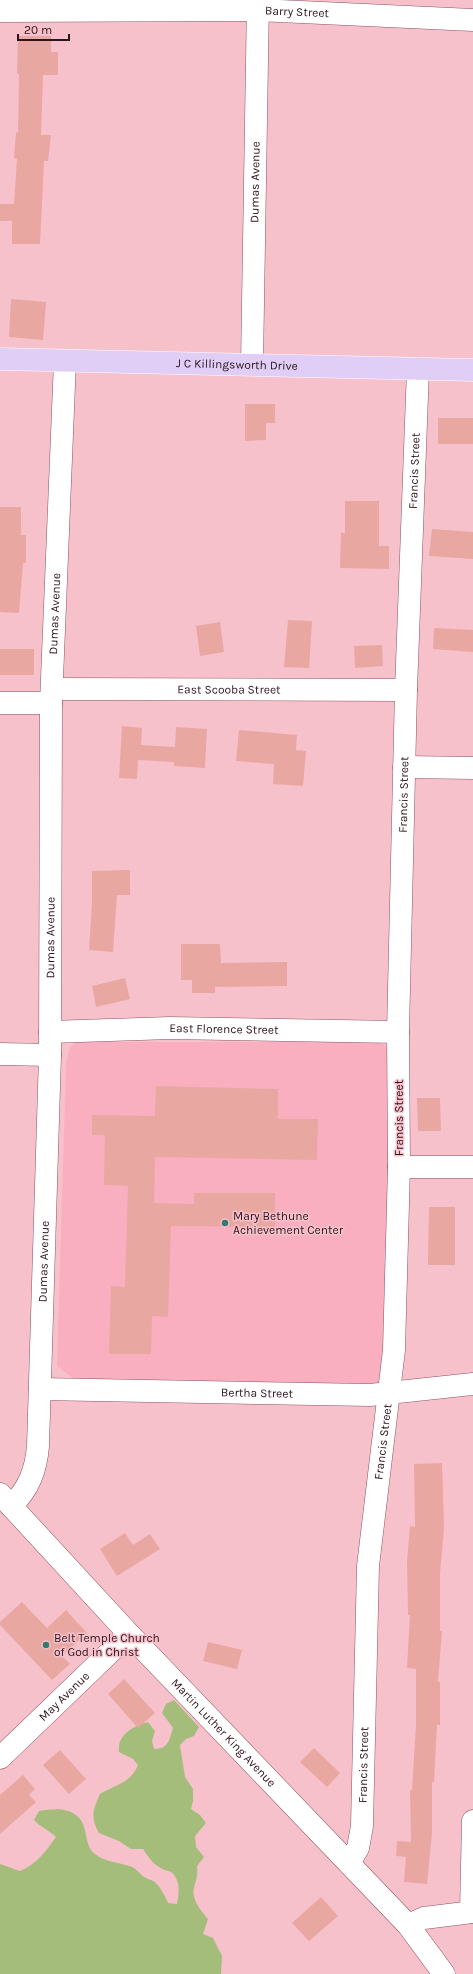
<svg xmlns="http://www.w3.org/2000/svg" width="473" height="1974" viewBox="0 0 473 1974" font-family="Karla,sans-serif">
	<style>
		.built { fill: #f9afbf }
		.green { fill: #a4bd7a }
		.building { fill: #e9a7a1 }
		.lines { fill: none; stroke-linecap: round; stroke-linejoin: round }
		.minor-casing { stroke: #8c5260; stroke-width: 23 }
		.major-casing { stroke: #fff; stroke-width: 23 }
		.minor { stroke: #fff; stroke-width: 22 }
		.major { stroke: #e0cef6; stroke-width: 22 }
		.poi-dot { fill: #347b72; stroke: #f7c1cc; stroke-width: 1.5 }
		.labels { text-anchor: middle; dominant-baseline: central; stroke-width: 3; stroke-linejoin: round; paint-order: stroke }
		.street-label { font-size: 12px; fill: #2c141a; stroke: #f7c1cc }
		.poi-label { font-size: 12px; fill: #2c141a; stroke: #f7c1cc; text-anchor: start }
	</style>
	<rect width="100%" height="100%" fill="#f7c1cc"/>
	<path class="built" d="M 77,1042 L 376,1042 L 384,1045 L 390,1051 L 390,1153 L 382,1380 L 375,1388 L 74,1379 L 57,1366 L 66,1064 L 70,1047 Z"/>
	<path class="green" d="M 174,1700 L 199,1727 L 194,1736 L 186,1739 L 180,1745 L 185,1777 L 193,1789 L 193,1801 L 191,1809 L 200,1815 L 206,1823 L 195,1836 L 196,1847 L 204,1857 L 197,1866 C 198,1877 196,1878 194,1888 C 191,1899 201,1911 208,1919 L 203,1934 L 213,1938 L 222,1956 L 221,1974 L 0,1974 L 0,1864 L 20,1871 C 37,1864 45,1852 56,1837 C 49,1830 40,1827 34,1820 L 39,1811 C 51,1809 67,1807 77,1816 C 89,1825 83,1845 95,1854 C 105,1862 117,1862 129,1866 C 135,1867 139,1873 144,1877 C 147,1879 152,1880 155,1882 C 161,1888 165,1896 168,1903 L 177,1904 C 179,1893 181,1880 171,1872 C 167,1870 163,1870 159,1867 C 152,1863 148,1856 143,1849 L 131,1849 L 119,1841 L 99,1833 C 90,1817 93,1810 100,1794 C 115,1785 131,1783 138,1765 L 133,1759 L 119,1752 C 117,1734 134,1726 148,1722 L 155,1731 L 152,1741 L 154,1749 C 169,1749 169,1740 173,1728 L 162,1713 L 166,1704 Z"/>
	<path class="building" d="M 18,36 L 51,36 L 51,52 L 58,52 L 58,75 L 43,75 L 41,135 L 51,135 L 48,161 L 44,161 L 40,244 L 12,244 L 12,221 L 0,221 L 0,204 L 14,204 L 17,159 L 14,158 L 16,132 L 18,133 L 19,74 L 17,74 Z
		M 11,299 L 46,302 L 43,340 L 9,337 Z
		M 245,404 L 275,404 L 275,423 L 266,423 L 266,440 L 245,441 Z
		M 438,418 L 473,418 L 473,444 L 438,444 Z
		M 345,501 L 379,501 L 379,546 L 389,546 L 389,569 L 340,568 L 341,533 L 345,533 Z
		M 0,507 L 21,507 L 21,535 L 26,535 L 26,563 L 23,563 L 19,613 L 0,612 Z
		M 432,529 L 473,532 L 473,559 L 429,556 Z
		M 288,620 L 312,621 L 309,668 L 284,667 Z
		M 220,622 L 224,652 L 200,656 L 196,626 Z
		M 434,628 L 473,630 L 473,652 L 433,649 Z
		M 382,645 L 383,666 L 355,668 L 354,646 Z
		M 0,649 L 34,649 L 34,675 L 0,675 Z
		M 122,726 L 142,728 L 141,745 L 175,747 L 176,727 L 207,729 L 205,768 L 174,766 L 174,762 L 138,760 L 137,779 L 119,778 Z
		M 239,730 L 297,735 L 296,750 L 306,751 L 303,786 L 273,784 L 274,764 L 236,761 Z
		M 130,870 L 130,895 L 117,895 L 113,952 L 89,950 L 92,904 L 92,871 Z
		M 181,944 L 220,944 L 221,963 L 287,962 L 287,986 L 215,987 L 215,993 L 192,993 L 192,980 L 181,980 Z
		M 125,978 L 130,999 L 96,1007 L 92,986 Z
		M 156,1086 L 278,1089 L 278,1119 L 318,1119 L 317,1160 L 155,1157 L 154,1203 L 194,1204 L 194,1193 L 275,1193 L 275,1227 L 171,1226 L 168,1317 L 152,1316 L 151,1354 L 109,1354 L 111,1286 L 125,1287 L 128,1186 L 104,1185 L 105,1135 L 92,1135 L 92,1115 L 155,1116 Z
		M 417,1098 L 440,1098 L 441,1131 L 418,1131 Z
		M 429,1207 L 455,1207 L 455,1265 L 428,1265 Z
		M 442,1463 L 444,1529 L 440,1573 L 440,1631 L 442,1631 L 438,1682 L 440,1682 L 440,1725 L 437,1725 L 434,1782 L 432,1782 L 432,1833 L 427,1884 L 404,1882 L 406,1857 L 396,1856 L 397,1841 L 411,1842 L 410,1790 L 412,1790 L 416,1725 L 416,1669 L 407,1668 L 410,1615 L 408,1615 L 407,1562 L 410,1526 L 415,1527 L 414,1464 Z
		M 125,1533 L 133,1545 L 150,1534 L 160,1549 L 117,1576 L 100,1549 Z
		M 22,1602 L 47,1628 L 66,1610 L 87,1633 L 62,1656 L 70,1664 L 52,1680 L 0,1625 L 0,1622 Z
		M 208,1642 L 242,1650 L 237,1669 L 203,1661 Z
		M 124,1679 L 155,1713 L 138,1728 L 108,1694 Z
		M 314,1748 L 340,1773 L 327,1787 L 300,1762 Z
		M 60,1750 L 86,1779 L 69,1794 L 43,1765 Z
		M 23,1775 L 35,1789 L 29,1795 L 36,1802 L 0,1834 L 0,1795 Z
		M 321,1897 L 338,1916 L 309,1941 L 292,1923 Z"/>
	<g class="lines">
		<g class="minor-casing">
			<g id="minor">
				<path id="s1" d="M 0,11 L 258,10 L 473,20"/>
				<path id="s2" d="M 252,364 L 258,0"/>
				<path id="s3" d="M 52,689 L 406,690"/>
				<path d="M 0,703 L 51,703"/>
				<path d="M 404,767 L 473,768"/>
				<path id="s4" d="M 50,1032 L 170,1028 L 398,1032"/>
				<path d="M 0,1054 L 50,1055"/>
				<path d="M 399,1167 L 473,1167"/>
				<path id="s5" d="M 40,1389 L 370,1395 L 473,1384"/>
				<path id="s6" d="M 0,1494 L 129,1634 L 408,1925 L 444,1974"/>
				<path id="s7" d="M 11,1506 C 29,1489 36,1470 38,1446 L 50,1055 L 51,703 L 65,361"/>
				<path id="s8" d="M 0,1758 L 129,1634"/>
				<path id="s9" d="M 349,1863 L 358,1848 L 362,1826 L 368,1566 L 394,1350 L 399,1167 L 398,1032 L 406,690 L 418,369"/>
				<path d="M 471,1912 L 473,1821"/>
				<path d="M 408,1925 L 424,1918 L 473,1912"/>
			</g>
		</g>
		<g class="major-casing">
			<g id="major">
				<path id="s10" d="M 0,359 L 473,370"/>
			</g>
		</g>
		<use href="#minor" class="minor"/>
		<use href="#major" class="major"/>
	</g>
	<g class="poi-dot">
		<circle cx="225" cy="1223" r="4"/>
		<circle cx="46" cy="1645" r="4"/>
	</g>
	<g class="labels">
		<g class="street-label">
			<text stroke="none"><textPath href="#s1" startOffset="297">Barry Street</textPath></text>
			<text stroke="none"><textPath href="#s2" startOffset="182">Dumas Avenue</textPath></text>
			<text stroke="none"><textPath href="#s10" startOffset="237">J C Killingsworth Drive</textPath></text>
			<text stroke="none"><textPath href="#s9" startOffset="1397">Francis Street</textPath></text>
			<text stroke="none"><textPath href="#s7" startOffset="900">Dumas Avenue</textPath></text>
			<text stroke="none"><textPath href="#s3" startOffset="177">East Scooba Street</textPath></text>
			<text stroke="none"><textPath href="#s9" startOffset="1073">Francis Street</textPath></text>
			<text stroke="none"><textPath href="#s7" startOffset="576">Dumas Avenue</textPath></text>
			<text stroke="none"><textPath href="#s4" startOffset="174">East Florence Street</textPath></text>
			<text transform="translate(399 1118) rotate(-90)">Francis Street</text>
			<text stroke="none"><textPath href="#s7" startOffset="252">Dumas Avenue</textPath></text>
			<text stroke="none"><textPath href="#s5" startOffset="217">Bertha Street</textPath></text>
			<text stroke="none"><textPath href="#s9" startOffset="425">Francis Street</textPath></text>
			<text stroke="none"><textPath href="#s8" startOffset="89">May Avenue</textPath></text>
			<text stroke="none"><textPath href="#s6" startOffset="327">Martin Luther King Avenue</textPath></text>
			<text stroke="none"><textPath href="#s9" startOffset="101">Francis Street</textPath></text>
		</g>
		<g class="poi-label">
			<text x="233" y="1216">Mary Bethune<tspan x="233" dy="14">Achievement Center</tspan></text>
			<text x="54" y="1638">Belt Temple Church<tspan x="54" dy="14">of God in Christ</tspan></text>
		</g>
	</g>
	<path d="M18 34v6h51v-6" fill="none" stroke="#2c141a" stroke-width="2"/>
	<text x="24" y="34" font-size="12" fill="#2c141a" stroke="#f7c1cc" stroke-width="3" paint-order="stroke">20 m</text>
</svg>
